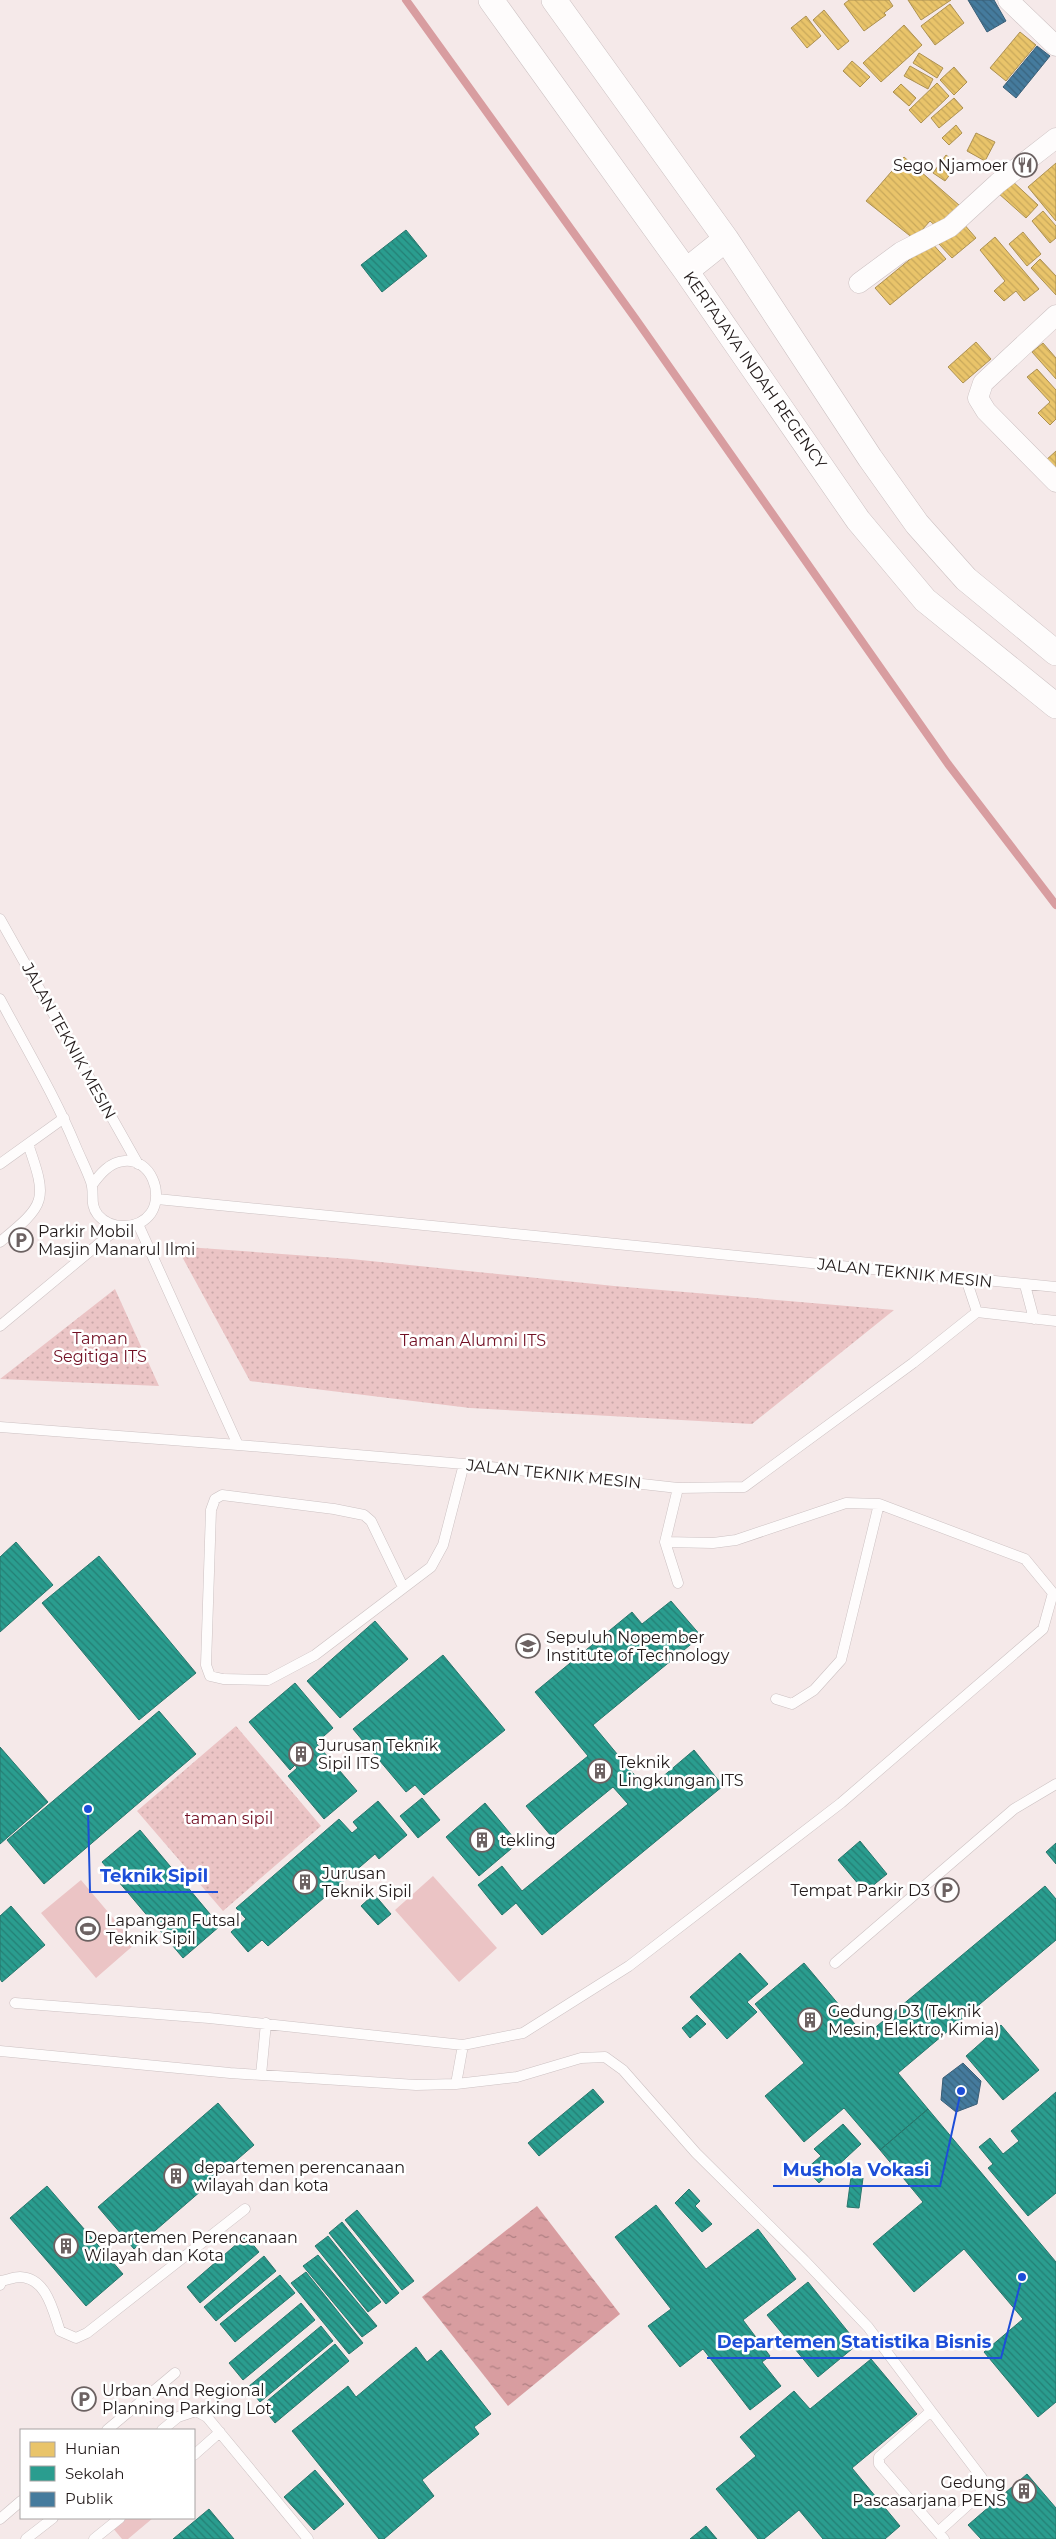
<svg xmlns="http://www.w3.org/2000/svg" width="1056" height="2539" viewBox="0 0 1056 2539" font-family="Montserrat,sans-serif">
	<style>
		.grass { fill: url(#grass-dots) }
		.pitch { fill: #ebc4c5 }
		.water { fill: url(#water-ripples) }
		.homes { fill: url(#homes-back-hatch); stroke: #ad9152 }
		.schools { fill: url(#schools-back-hatch); stroke: #28766c }
		.public { fill: url(#public-back-hatch); stroke: #3a5e76 }
		.lines { fill: none; stroke-linecap: round; stroke-linejoin: round }
		.stream { stroke: #d89da0; stroke-width: 8 }
		.service-casing { stroke: #ccc1c2; stroke-width: 11 }
		.minor-casing { stroke: #ccc1c2; stroke-width: 21 }
		.tertiary-casing { stroke: #ccc1c2; stroke-width: 26 }
		.service { stroke: #fefcfc; stroke-width: 10 }
		.minor { stroke: #fefcfc; stroke-width: 20 }
		.tertiary { stroke: #fefcfc; stroke-width: 25 }
		.labels { text-anchor: middle; dominant-baseline: central; stroke-width: 5; stroke-linejoin: round; paint-order: stroke }
		.poi-label { font-size: 16px; fill: #221a1a; stroke: #fff; text-anchor: start }
		.street-label { font-size: 16px; fill: #221a1a; stroke: #fff }
		.park-label { font-size: 16px; fill: #731125; stroke: #fff }
		.leader { fill: none; stroke: #1d4ed8; stroke-width: 2 }
		.callout-dot { fill: #1d4ed8; stroke: #fff; stroke-width: 2 }
		.callout-label { font-size: 18px; text-anchor: middle; font-weight: bold; fill: #1d4ed8; stroke: #fff; stroke-width: 5; stroke-linejoin: round; paint-order: stroke }
	</style>
	<defs>
		<pattern id="grass-dots" width="8" height="8" patternUnits="userSpaceOnUse" patternTransform="scale(1.25)"><rect width="8" height="8" fill="#ebc4c5"/><path d="M2 2h.1M6 6h.1" fill="none" stroke="#c9a8a9" stroke-width="1.8" stroke-linecap="round"/></pattern>
		<pattern id="water-ripples" width="26" height="14" patternUnits="userSpaceOnUse" patternTransform="scale(1.25)"><rect width="26" height="14" fill="#d89da0"/><path d="M2 4q2-2 4 0t4 0M15 11q2-2 4 0t4 0" fill="none" stroke="#af7f82"/></pattern>
		<pattern id="homes-back-hatch" width="6" height="6" patternUnits="userSpaceOnUse" patternTransform="scale(1.25)"><rect width="6" height="6" fill="#e9c46a"/><path d="M-1 5l2 2M0 0l6 6M5-1l2 2" fill="none" stroke="#c8a85b"/></pattern>
		<pattern id="schools-back-hatch" width="6" height="6" patternUnits="userSpaceOnUse" patternTransform="scale(1.25)"><rect width="6" height="6" fill="#2a9d8f"/><path d="M-1 5l2 2M0 0l6 6M5-1l2 2" fill="none" stroke="#247f74"/></pattern>
		<pattern id="public-back-hatch" width="6" height="6" patternUnits="userSpaceOnUse" patternTransform="scale(1.25)"><rect width="6" height="6" fill="#457b9d"/><path d="M-1 5l2 2M0 0l6 6M5-1l2 2" fill="none" stroke="#39647f"/></pattern>
	</defs>
	<rect width="100%" height="100%" fill="#f5e9e9"/>
	<path class="grass" d="M 174,1242 L 187,1247 L 351,1259 L 614,1286 L 894,1310 L 752,1424 L 470,1408 L 250,1381 Z
		M 115,1289 L 159,1386 L 0,1379 Z
		M 236,1726 L 321,1826 L 223,1911 L 137,1811 Z"/>
	<path class="pitch" d="M 433,1876 L 497,1948 L 459,1982 L 395,1910 Z
		M 81,1880 L 135,1944 L 96,1978 L 41,1913 Z
		M 123,2518 L 153,2518 L 128,2539 L 122,2539 L 112,2527 Z"/>
	<path class="water" d="M 537,2206 L 620,2314 L 508,2406 L 422,2297 Z"/>
	<path class="homes" d="M 849,0 L 889,0 L 893,6 L 884,13 L 886,15 L 864,31 L 844,4 Z
		M 908,0 L 951,0 L 921,20 Z
		M 950,4 L 964,23 L 935,45 L 921,26 Z
		M 824,10 L 849,41 L 838,50 L 813,20 Z
		M 806,16 L 821,36 L 807,48 L 791,28 Z
		M 904,25 L 922,45 L 881,82 L 863,63 Z
		M 1020,32 L 1036,45 L 1006,81 L 990,68 Z
		M 919,53 L 943,68 L 937,78 L 913,63 Z
		M 852,61 L 870,77 L 860,87 L 843,71 Z
		M 910,66 L 933,79 L 928,89 L 904,76 Z
		M 954,67 L 967,82 L 954,95 L 940,80 Z
		M 937,83 L 949,96 L 921,123 L 909,110 Z
		M 901,84 L 916,98 L 909,106 L 893,92 Z
		M 954,98 L 963,108 L 939,128 L 931,118 Z
		M 956,125 L 962,133 L 949,145 L 942,138 Z
		M 976,133 L 995,142 L 985,161 L 967,151 Z
		M 946,155 L 958,164 L 945,181 L 933,173 Z
		M 904,157 L 959,205 L 938,228 L 930,221 L 914,239 L 866,201 Z
		M 1056,163 L 1056,221 L 1028,187 Z
		M 1010,179 L 1038,205 L 1026,218 L 998,193 Z
		M 1043,211 L 1056,226 L 1056,238 L 1050,243 L 1032,221 Z
		M 963,223 L 976,238 L 952,258 L 939,244 Z
		M 1023,232 L 1041,254 L 1027,266 L 1009,244 Z
		M 995,237 L 1039,289 L 1024,301 L 1016,291 L 1004,301 L 994,291 L 1005,281 L 980,250 Z
		M 931,242 L 946,259 L 890,305 L 875,288 Z
		M 1040,259 L 1056,276 L 1056,295 L 1031,268 Z
		M 976,342 L 991,359 L 963,383 L 948,367 Z
		M 1043,343 L 1056,358 L 1056,379 L 1032,352 Z
		M 1037,369 L 1056,390 L 1056,419 L 1050,425 L 1038,413 L 1050,402 L 1027,377 Z
		M 1056,451 L 1056,473 L 1045,461 Z"/>
	<path class="schools" d="M 406,230 L 427,256 L 382,292 L 361,265 Z
		M 16,1542 L 53,1585 L 0,1632 L 0,1557 Z
		M 99,1556 L 196,1673 L 139,1720 L 42,1603 Z
		M 671,1601 L 701,1636 L 593,1725 L 647,1790 L 694,1750 L 723,1786 L 542,1935 L 516,1903 L 502,1915 L 478,1885 L 502,1866 L 522,1891 L 628,1804 L 613,1787 L 552,1837 L 526,1806 L 588,1756 L 535,1692 L 632,1612 L 642,1624 Z
		M 375,1621 L 408,1659 L 340,1718 L 307,1681 Z
		M 443,1655 L 505,1730 L 424,1795 L 415,1785 L 406,1792 L 353,1729 Z
		M 295,1683 L 333,1728 L 316,1743 L 357,1791 L 324,1819 L 288,1776 L 297,1768 L 295,1765 L 290,1770 L 249,1722 Z
		M 159,1711 L 196,1754 L 44,1884 L 7,1840 Z
		M 0,1747 L 48,1802 L 0,1844 Z
		M 422,1798 L 440,1820 L 418,1838 L 400,1816 Z
		M 378,1801 L 407,1835 L 379,1859 L 375,1854 L 268,1946 L 262,1940 L 248,1952 L 231,1932 L 246,1919 L 236,1908 L 339,1819 L 352,1833 L 358,1828 L 353,1822 Z
		M 485,1803 L 518,1843 L 479,1876 L 446,1837 Z
		M 140,1830 L 220,1926 L 183,1958 L 102,1862 Z
		M 860,1841 L 887,1874 L 865,1892 L 838,1860 Z
		M 1056,1843 L 1056,1864 L 1046,1852 Z
		M 1045,1886 L 1056,1899 L 1056,1940 L 898,2073 L 928,2109 L 880,2150 L 844,2108 L 804,2142 L 765,2096 L 804,2063 L 755,2004 L 804,1963 L 865,2036 Z
		M 374,1894 L 391,1914 L 378,1925 L 361,1906 Z
		M 11,1906 L 45,1945 L 2,1982 L 0,1979 L 0,1916 Z
		M 740,1953 L 768,1984 L 747,2002 L 757,2012 L 727,2039 L 690,1997 Z
		M 697,2015 L 706,2024 L 690,2038 L 682,2028 Z
		M 1001,2025 L 1039,2070 L 1003,2100 L 966,2056 Z
		M 593,2089 L 604,2102 L 539,2156 L 528,2143 Z
		M 1056,2092 L 1056,2193 L 1028,2216 L 988,2168 L 993,2164 L 979,2147 L 990,2138 L 1003,2154 L 1019,2141 L 1011,2131 Z
		M 218,2103 L 254,2145 L 134,2249 L 98,2207 Z
		M 928,2109 L 1056,2262 L 1056,2402 L 1038,2417 L 984,2352 L 1023,2319 L 964,2249 L 914,2292 L 873,2244 L 923,2202 L 880,2150 Z
		M 843,2124 L 861,2144 L 819,2183 L 806,2169 L 821,2156 L 814,2149 Z
		M 851,2177 L 863,2178 L 859,2208 L 847,2207 Z
		M 47,2186 L 123,2274 L 86,2306 L 10,2218 Z
		M 689,2189 L 700,2201 L 695,2206 L 712,2224 L 702,2232 L 675,2203 Z
		M 656,2205 L 706,2269 L 758,2229 L 796,2279 L 743,2320 L 770,2356 L 762,2362 L 781,2386 L 750,2410 L 703,2349 L 680,2367 L 648,2326 L 671,2309 L 615,2237 Z
		M 357,2210 L 414,2281 L 402,2290 L 345,2220 Z
		M 342,2222 L 399,2293 L 386,2304 L 329,2233 Z
		M 246,2236 L 259,2252 L 200,2303 L 187,2287 Z
		M 328,2236 L 381,2302 L 368,2312 L 315,2246 Z
		M 318,2255 L 377,2326 L 362,2337 L 303,2266 Z
		M 264,2256 L 276,2271 L 216,2321 L 204,2307 Z
		M 306,2272 L 363,2343 L 349,2354 L 291,2283 Z
		M 280,2275 L 295,2293 L 235,2342 L 220,2324 Z
		M 808,2282 L 858,2344 L 818,2377 L 767,2315 Z
		M 301,2303 L 315,2320 L 243,2380 L 229,2363 Z
		M 321,2326 L 333,2341 L 260,2402 L 248,2387 Z
		M 335,2344 L 349,2361 L 275,2423 L 261,2406 Z
		M 416,2347 L 427,2362 L 441,2350 L 491,2414 L 474,2427 L 479,2434 L 422,2480 L 434,2496 L 384,2539 L 379,2539 L 292,2431 L 348,2386 L 356,2397 Z
		M 871,2359 L 917,2414 L 852,2468 L 900,2526 L 885,2539 L 823,2539 L 799,2510 L 764,2539 L 758,2539 L 716,2489 L 756,2456 L 740,2437 L 794,2391 L 810,2409 Z
		M 315,2470 L 344,2504 L 314,2530 L 284,2497 Z
		M 1027,2474 L 1056,2508 L 1056,2539 L 981,2539 L 968,2525 Z
		M 209,2509 L 234,2539 L 173,2539 Z
		M 706,2526 L 717,2539 L 690,2539 Z"/>
	<path class="public" d="M 968,0 L 994,0 L 1006,21 L 987,32 Z
		M 1037,46 L 1050,56 L 1016,98 L 1003,87 Z
		M 963,2063 L 981,2081 L 977,2104 L 956,2112 L 941,2100 L 943,2078 Z"/>
	<g class="lines">
		<path class="stream" d="M 406,0 L 635,318 L 948,764 L 1056,905"/>
		<g class="service-casing">
			<path id="service" d="M 0,919 L 138,1164
				M 0,999 C 26,1048 55,1096 76,1147 C 81,1159 87,1170 91,1182 C 95,1194 89,1204 98,1215 C 111,1230 139,1230 151,1213 C 164,1194 151,1158 124,1161 C 110,1162 100,1174 92,1185
				M 0,1164 L 64,1118
				M 157,1199 L 1056,1287
				M 138,1224 L 238,1445 L 464,1464 L 678,1488 L 744,1487 L 913,1363 L 977,1312 L 1056,1321
				M 0,1242 C 46,1204 48,1201 28,1144
				M 966,1279 L 977,1312
				M 1025,1285 L 1034,1319
				M 0,1326 L 119,1227
				M 0,1427 L 238,1445
				M 665,1542 L 678,1583
				M 403,1587 L 371,1521 L 364,1515 L 334,1509 L 222,1495 L 215,1499 L 211,1510 L 206,1665 L 210,1676 L 223,1679 L 268,1680 L 315,1655 L 431,1567 L 443,1545 L 464,1464
				M 776,1699 L 792,1704 L 814,1690 L 841,1660 L 879,1504
				M 835,1963 L 1014,1809 L 1056,1784
				M 15,2003 L 209,2018 L 463,2045 L 523,2033 L 629,1966 L 841,1803 L 1043,1629 L 1053,1593 L 1025,1559 L 879,1504 L 846,1503 L 736,1540 L 713,1543 L 665,1542 L 678,1488
				M 0,2051 L 230,2073 L 416,2085 L 456,2084 L 517,2077 L 581,2058 L 605,2057 L 623,2070 L 696,2153 L 804,2260 L 868,2327 L 931,2411 L 879,2457 L 879,2464 L 944,2539
				M 261,2075 L 266,2023
				M 456,2084 L 463,2045
				M 0,2285 L 1,2281 C 7,2280 14,2277 20,2277 C 47,2278 53,2311 60,2331 L 76,2338 L 87,2333 L 245,2209
				M 931,2411 L 982,2478 L 980,2494 L 938,2532
				M 107,2430 L 175,2373
				M 162,2430 L 178,2417 L 196,2411 L 207,2417 L 308,2539
				M 194,2455 L 220,2432
				M 0,2519 L 21,2501
				M 26,2539 L 53,2518
				M 94,2539 L 120,2518"/>
		</g>
		<g class="minor-casing">
			<path id="minor" d="M 1008,0 L 1056,46
				M 859,283 L 901,252 L 950,227 L 998,183 L 1056,138
				M 1056,315 L 983,383 L 978,398 L 986,411 L 1056,482"/>
		</g>
		<g class="tertiary-casing">
			<path id="tertiary" d="M 491,0 L 686,271 L 858,520 L 925,600 L 1056,706
				M 554,0 L 726,239 L 870,458 L 917,524 L 966,579 L 1056,653
				M 686,271 L 726,239"/>
		</g>
		<use href="#service" class="service"/>
		<use href="#minor" class="minor"/>
		<use href="#tertiary" class="tertiary"/>
	</g>
	<defs>
		<g id="restaurant-ring" transform="scale(1.25)"><circle r="9.5" fill="#fff" stroke="#6c6262" stroke-width="1.5"/><path d="M-5-6h1v4h1v-4h1v4h1v-4h1v5L-1.5 .5V6h-2V.5L-5-1ZM5-6V6H3V1.5H1.5Q1.5-4 5-6Z" fill="#6c6262"/></g>
		<g id="parking-ring" transform="scale(1.25)"><circle r="9.5" fill="#fff" stroke="#6c6262" stroke-width="1.5"/><path d="M-3.5-5.5H1a3.5 3.5 0 0 1 0 7H-1V5.5H-3.5ZM-1-3.4V-.6H.8a1.4 1.4 0 0 0 0-2.8Z" fill="#6c6262"/></g>
		<g id="university-ring" transform="scale(1.25)"><circle r="9.5" fill="#fff" stroke="#6c6262" stroke-width="1.5"/><path d="M0-5L7-2L0 1L-7-2ZM-4 1L0 2.5L4 1V4Q0 6-4 4Z" fill="#6c6262"/></g>
		<g id="building-ring" transform="scale(1.25)"><circle r="9.5" fill="#fff" stroke="#6c6262" stroke-width="1.5"/><path d="M-4-6H4V6H1V3H-1V6H-4ZM-2.5-4.3h1.7v1.8h-1.7ZM.8-4.3h1.7v1.8H.8ZM-2.5-1h1.7V.8h-1.7ZM.8-1h1.7V.8H.8Z" fill="#6c6262"/></g>
		<g id="stadium-ring" transform="scale(1.25)"><circle r="9.5" fill="#fff" stroke="#6c6262" stroke-width="1.5"/><path d="M0-5a6.5 5 0 1 0 0 10a6.5 5 0 1 0 0-10ZM-3.5-1.8h7v3.6h-7Z" fill="#6c6262"/></g>
	</defs>
	<g fill-rule="evenodd">
		<use href="#restaurant-ring" x="1025" y="165"/>
		<use href="#parking-ring" x="21" y="1240"/>
		<use href="#university-ring" x="528" y="1646"/>
		<use href="#building-ring" x="301" y="1754"/>
		<use href="#building-ring" x="600" y="1771"/>
		<use href="#building-ring" x="482" y="1840"/>
		<use href="#building-ring" x="305" y="1882"/>
		<use href="#parking-ring" x="947" y="1890"/>
		<use href="#stadium-ring" x="88" y="1929"/>
		<use href="#building-ring" x="810" y="2020"/>
		<use href="#building-ring" x="176" y="2176"/>
		<use href="#building-ring" x="66" y="2246"/>
		<use href="#parking-ring" x="84" y="2399"/>
		<use href="#building-ring" x="1024" y="2491"/>
	</g>
	<g class="labels">
		<g class="poi-label">
			<text x="1008" y="165" text-anchor="end">Sego Njamoer</text>
			<text x="38" y="1231">Parkir Mobil<tspan x="38" dy="18">Masjin Manarul Ilmi</tspan></text>
			<text x="546" y="1637">Sepuluh Nopember<tspan x="546" dy="18">Institute of Technology</tspan></text>
			<text x="318" y="1745">Jurusan Teknik<tspan x="318" dy="18">Sipil ITS</tspan></text>
			<text x="618" y="1762">Teknik<tspan x="618" dy="18">Lingkungan ITS</tspan></text>
			<text x="500" y="1840">tekling</text>
			<text x="322" y="1873">Jurusan<tspan x="322" dy="18">Teknik Sipil</tspan></text>
			<text x="930" y="1890" text-anchor="end">Tempat Parkir D3</text>
			<text x="106" y="1920">Lapangan Futsal<tspan x="106" dy="18">Teknik Sipil</tspan></text>
			<text x="828" y="2011">Gedung D3 (Teknik<tspan x="828" dy="18">Mesin, Elektro, Kimia)</tspan></text>
			<text x="194" y="2167">departemen perencanaan<tspan x="194" dy="18">wilayah dan kota</tspan></text>
			<text x="84" y="2237">Departemen Perencanaan<tspan x="84" dy="18">Wilayah dan Kota</tspan></text>
			<text x="102" y="2390">Urban And Regional<tspan x="102" dy="18">Planning Parking Lot</tspan></text>
			<text x="1006" y="2482" text-anchor="end">Gedung<tspan x="1006" dy="18">Pascasarjana PENS</tspan></text>
		</g>
		<g class="street-label">
			<text transform="translate(755 370) rotate(55)">KERTAJAYA INDAH REGENCY</text>
			<text transform="translate(69 1041) rotate(61)">JALAN TEKNIK MESIN</text>
			<text transform="translate(905 1273) rotate(6)">JALAN TEKNIK MESIN</text>
			<text transform="translate(554 1474) rotate(6)">JALAN TEKNIK MESIN</text>
		</g>
		<g class="park-label">
			<text x="100" y="1338">Taman<tspan x="100" dy="18">Segitiga ITS</tspan></text>
			<text x="473" y="1340">Taman Alumni ITS</text>
			<text x="229" y="1818">taman sipil</text>
		</g>
	</g>
	<path class="leader" d="M88 1809L90 1892H218M961 2091L940 2186H773M1022 2277L1001 2358H707"/>
	<g class="callout-dot">
		<circle cx="88" cy="1809" r="5"/>
		<circle cx="961" cy="2091" r="5"/>
		<circle cx="1022" cy="2277" r="5"/>
	</g>
	<g class="callout-label">
		<text x="154" y="1882">Teknik Sipil</text>
		<text x="856" y="2176">Mushola Vokasi</text>
		<text x="854" y="2348">Departemen Statistika Bisnis</text>
	</g>
	<rect x="20" y="2429" width="175" height="90" fill="#ffffff" stroke="#a7a3a3"/>
	<rect x="30" y="2442" width="25" height="15" fill="#e9c46a" stroke="#a7a3a3"/>
	<text x="65" y="2454" font-size="15" fill="#221a1a">Hunian</text>
	<rect x="30" y="2466" width="25" height="15" fill="#2a9d8f" stroke="#a7a3a3"/>
	<text x="65" y="2479" font-size="15" fill="#221a1a">Sekolah</text>
	<rect x="30" y="2492" width="25" height="15" fill="#457b9d" stroke="#a7a3a3"/>
	<text x="65" y="2504" font-size="15" fill="#221a1a">Publik</text>
</svg>
